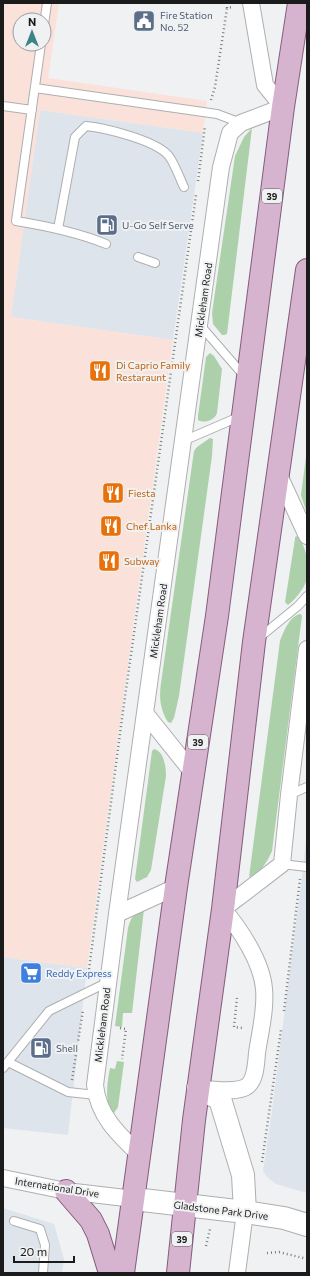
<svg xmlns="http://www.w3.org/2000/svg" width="310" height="1276" viewBox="0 0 310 1276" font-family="Commissioner,sans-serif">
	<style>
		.built { fill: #dee4eb }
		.industrial { fill: #fae1da; fill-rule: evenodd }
		.green { fill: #acd0a9 }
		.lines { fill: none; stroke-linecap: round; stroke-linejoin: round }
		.lane-casing { stroke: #aeafb0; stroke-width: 10 }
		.street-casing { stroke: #aeafb0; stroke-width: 18 }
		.secondary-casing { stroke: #aeafb0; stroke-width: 24 }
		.primary-casing { stroke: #835d7b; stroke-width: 24 }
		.path { stroke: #7b7c7c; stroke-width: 2.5; stroke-dasharray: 1 3; stroke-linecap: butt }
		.lane { stroke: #fff; stroke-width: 8 }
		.street { stroke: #fff; stroke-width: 16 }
		.secondary { stroke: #fff; stroke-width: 22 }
		.primary { stroke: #d6b3ce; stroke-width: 22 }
		.labels { text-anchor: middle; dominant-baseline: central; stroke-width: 4; stroke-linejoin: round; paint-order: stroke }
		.shield { fill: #f0f1f2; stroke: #5b5b5c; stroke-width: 1 }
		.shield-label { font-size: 9px; font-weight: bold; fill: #1b1b1b }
		.service-label { font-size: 10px; fill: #4e5e75; stroke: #f0f1f2; text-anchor: start }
		.street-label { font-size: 10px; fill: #1b1b1b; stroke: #f0f1f2 }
		.food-label { font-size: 10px; fill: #c56008; stroke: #f0f1f2; text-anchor: start }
		.shop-label { font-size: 10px; fill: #366cbe; stroke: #f0f1f2; text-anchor: start }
	</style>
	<rect width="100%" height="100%" fill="#f0f1f2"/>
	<path class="built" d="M 40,110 L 203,133 L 173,340 L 11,317 Z
		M 307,830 L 307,1193 L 276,1184 L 268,1178 L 263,1171 L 272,1110 L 302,877 Z
		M 3,957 L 87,968 L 68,1135 L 3,1128 Z
		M 3,1208 L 54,1224 L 64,1259 L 62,1273 L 3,1273 Z"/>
	<path class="industrial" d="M 3,3 L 59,3 L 48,78 L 207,101 L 203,133 L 40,110 L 11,317 L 173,340 L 138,590 L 87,968 L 3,957 ZM 20,20 L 44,20 L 44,44 L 20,44 Z"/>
	<path class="green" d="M 252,128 L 227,334 L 224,335 L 222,335 L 213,324 L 212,313 L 235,156 L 244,137 Z
		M 210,353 L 214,356 L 222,369 L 217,413 C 215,420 204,424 198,420 L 198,416 L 206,357 Z
		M 210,438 L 213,439 L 212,456 L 179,696 L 174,718 L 171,723 L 168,722 C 160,710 159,697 161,683 L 194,451 L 197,447 Z
		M 307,449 L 307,514 L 301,495 Z
		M 297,536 C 306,545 310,566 307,579 C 305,587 295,600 288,605 L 285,602 L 295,539 L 295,537 Z
		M 301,614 L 302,616 L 272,851 C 267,862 261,873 249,877 L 280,641 C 284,631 290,615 301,614 Z
		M 154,749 C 164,751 166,767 166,776 L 151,870 L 147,877 L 137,882 L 135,879 L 152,751 Z
		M 144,909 L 132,1013 L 123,1013 L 122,1027 L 115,1026 L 128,928 C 131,917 134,913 144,909 Z
		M 117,1061 L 124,1062 L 118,1107 L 114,1113 C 103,1105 108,1079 110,1068 L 115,1069 Z"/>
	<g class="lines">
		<g class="lane-casing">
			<path id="lane" d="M 44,25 L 47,3
				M 41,44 L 16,221 C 47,226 77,232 106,244
				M 35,88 L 217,114 L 241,123
				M 3,106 L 32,110
				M 58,229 L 75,137 L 86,126 C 106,128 153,140 167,154 C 173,159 180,179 184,187
				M 138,257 L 155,263
				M 200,325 L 245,377
				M 183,441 L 241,416
				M 260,637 L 298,606 L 307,596
				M 289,795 L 307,787
				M 282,864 L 307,867
				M 8,1062 L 68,1092 L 96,1095
				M 3,1068 L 49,1011 L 108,982
				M 14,1221 L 40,1229 L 45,1245 L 43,1273"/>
		</g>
		<g class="street-casing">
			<path id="street" d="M 278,473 L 307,536
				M 145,713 L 193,773
				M 117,914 L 176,887
				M 203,1089 C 216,1089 234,1093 246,1087 C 256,1081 256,1063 257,1053 C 260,1032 266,1010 264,989 C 262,962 240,929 223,909 L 282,864 L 289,795 L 307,649
				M 140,1155 C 119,1135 98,1116 95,1085 L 117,914 L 221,167 L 230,133 L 241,123 L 283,107 L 265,85 L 251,3
				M 3,1178 L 66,1191 L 134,1199
				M 237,1273 L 245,1212"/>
		</g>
		<g class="secondary-casing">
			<path id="secondary" d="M 198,1088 L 220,1099 L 243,1175 L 245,1212
				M 134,1199 L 245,1212 L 284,1218 L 307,1225"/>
		</g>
		<g class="primary-casing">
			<path id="primary" d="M 66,1191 L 91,1220 L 98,1234 L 110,1273
				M 123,1273 L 176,887 L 217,616 L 283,107 L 299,3
				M 178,1273 L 194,1120 L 223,909 L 254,642 L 307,270"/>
		</g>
		<path class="path" d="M 227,3 L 227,8 L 233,7
			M 211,100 L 215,87 L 227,8
			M 198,181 L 205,126
			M 88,977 L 123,711 L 196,195
			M 237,998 L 234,1027 L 242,1028 L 242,1030
			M 284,1011 L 300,879
			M 120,1028 L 126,1029 L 122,1059
			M 72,1080 L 83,1010
			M 262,1162 L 281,1030
			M 206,1246 L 210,1229
			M 267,1253 L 279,1252 L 307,1259"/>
		<use href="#lane" class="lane"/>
		<use href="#street" class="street"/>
		<use href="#secondary" class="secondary"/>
		<use href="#primary" class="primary"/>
	</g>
	<defs>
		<g id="civic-square" transform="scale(1.15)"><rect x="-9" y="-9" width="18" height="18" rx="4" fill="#5c6f8a" stroke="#f0f1f2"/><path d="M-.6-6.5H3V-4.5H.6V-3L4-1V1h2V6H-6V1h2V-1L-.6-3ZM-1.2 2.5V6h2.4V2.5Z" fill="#fff"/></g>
		<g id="fuel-square" transform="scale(1.15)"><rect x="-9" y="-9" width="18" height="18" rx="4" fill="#5c6f8a" stroke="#f0f1f2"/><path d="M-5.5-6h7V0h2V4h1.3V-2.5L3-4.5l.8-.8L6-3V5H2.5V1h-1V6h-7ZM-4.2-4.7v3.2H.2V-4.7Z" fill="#fff"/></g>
		<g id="restaurant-square" transform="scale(1.15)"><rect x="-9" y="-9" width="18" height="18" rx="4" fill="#e8710a" stroke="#f0f1f2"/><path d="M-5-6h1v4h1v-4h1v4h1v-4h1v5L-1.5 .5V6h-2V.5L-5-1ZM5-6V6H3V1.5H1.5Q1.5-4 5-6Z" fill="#fff"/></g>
		<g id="supermarket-square" transform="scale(1.15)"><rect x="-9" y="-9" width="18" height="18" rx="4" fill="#3f7fe0" stroke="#f0f1f2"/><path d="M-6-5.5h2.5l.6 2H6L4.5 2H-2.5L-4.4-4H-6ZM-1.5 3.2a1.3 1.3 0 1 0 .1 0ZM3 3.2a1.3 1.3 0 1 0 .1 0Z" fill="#fff"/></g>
	</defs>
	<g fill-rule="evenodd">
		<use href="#civic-square" x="144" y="21"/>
		<use href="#fuel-square" x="107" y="225"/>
		<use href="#restaurant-square" x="100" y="371"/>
		<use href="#restaurant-square" x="113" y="493"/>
		<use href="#restaurant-square" x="111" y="526"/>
		<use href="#restaurant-square" x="109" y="561"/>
		<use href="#supermarket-square" x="31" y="973"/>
		<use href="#fuel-square" x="41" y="1048"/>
	</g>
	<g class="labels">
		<g class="shield">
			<rect x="262" y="189" width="20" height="14" rx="3"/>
			<rect x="188" y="735" width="20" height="14" rx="3"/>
			<rect x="172" y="1232" width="20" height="14" rx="3"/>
		</g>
		<g class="shield-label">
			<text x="272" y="196">39</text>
			<text x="198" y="742">39</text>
			<text x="182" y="1239">39</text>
		</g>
		<g class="service-label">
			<text x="160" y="15">Fire Station<tspan x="160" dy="12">No. 52</tspan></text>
			<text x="122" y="225">U-Go Self Serve</text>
			<text x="56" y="1048">Shell</text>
		</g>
		<g class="street-label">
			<text transform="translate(203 300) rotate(-82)">Mickleham Road</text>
			<text transform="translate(158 621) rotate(-82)">Mickleham Road</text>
			<text transform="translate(102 1025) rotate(-83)">Mickleham Road</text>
			<text transform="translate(57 1187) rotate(9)">International Drive</text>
			<text transform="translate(221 1210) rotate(7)">Gladstone Park Drive</text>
		</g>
		<g class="food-label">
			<text x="116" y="365">Di Caprio Family<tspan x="116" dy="12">Restaraunt</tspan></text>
			<text x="128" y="493">Fiesta</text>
			<text x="126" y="526">Chef Lanka</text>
			<text x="124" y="561">Subway</text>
		</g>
		<g class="shop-label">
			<text x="46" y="973">Reddy Express</text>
		</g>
	</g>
	<rect width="310" height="1276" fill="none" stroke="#1b1b1b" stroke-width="8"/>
	<g transform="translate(32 32)"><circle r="19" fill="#f0f1f2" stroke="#9b9b9c"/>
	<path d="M0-3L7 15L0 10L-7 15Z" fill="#3b8385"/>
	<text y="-6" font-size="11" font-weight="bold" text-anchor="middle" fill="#1b1b1b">N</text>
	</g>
	<path d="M14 1256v6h60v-6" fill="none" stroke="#1b1b1b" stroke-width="2"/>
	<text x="20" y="1256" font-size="12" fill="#1b1b1b" stroke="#f0f1f2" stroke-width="3" paint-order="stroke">20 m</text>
</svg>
